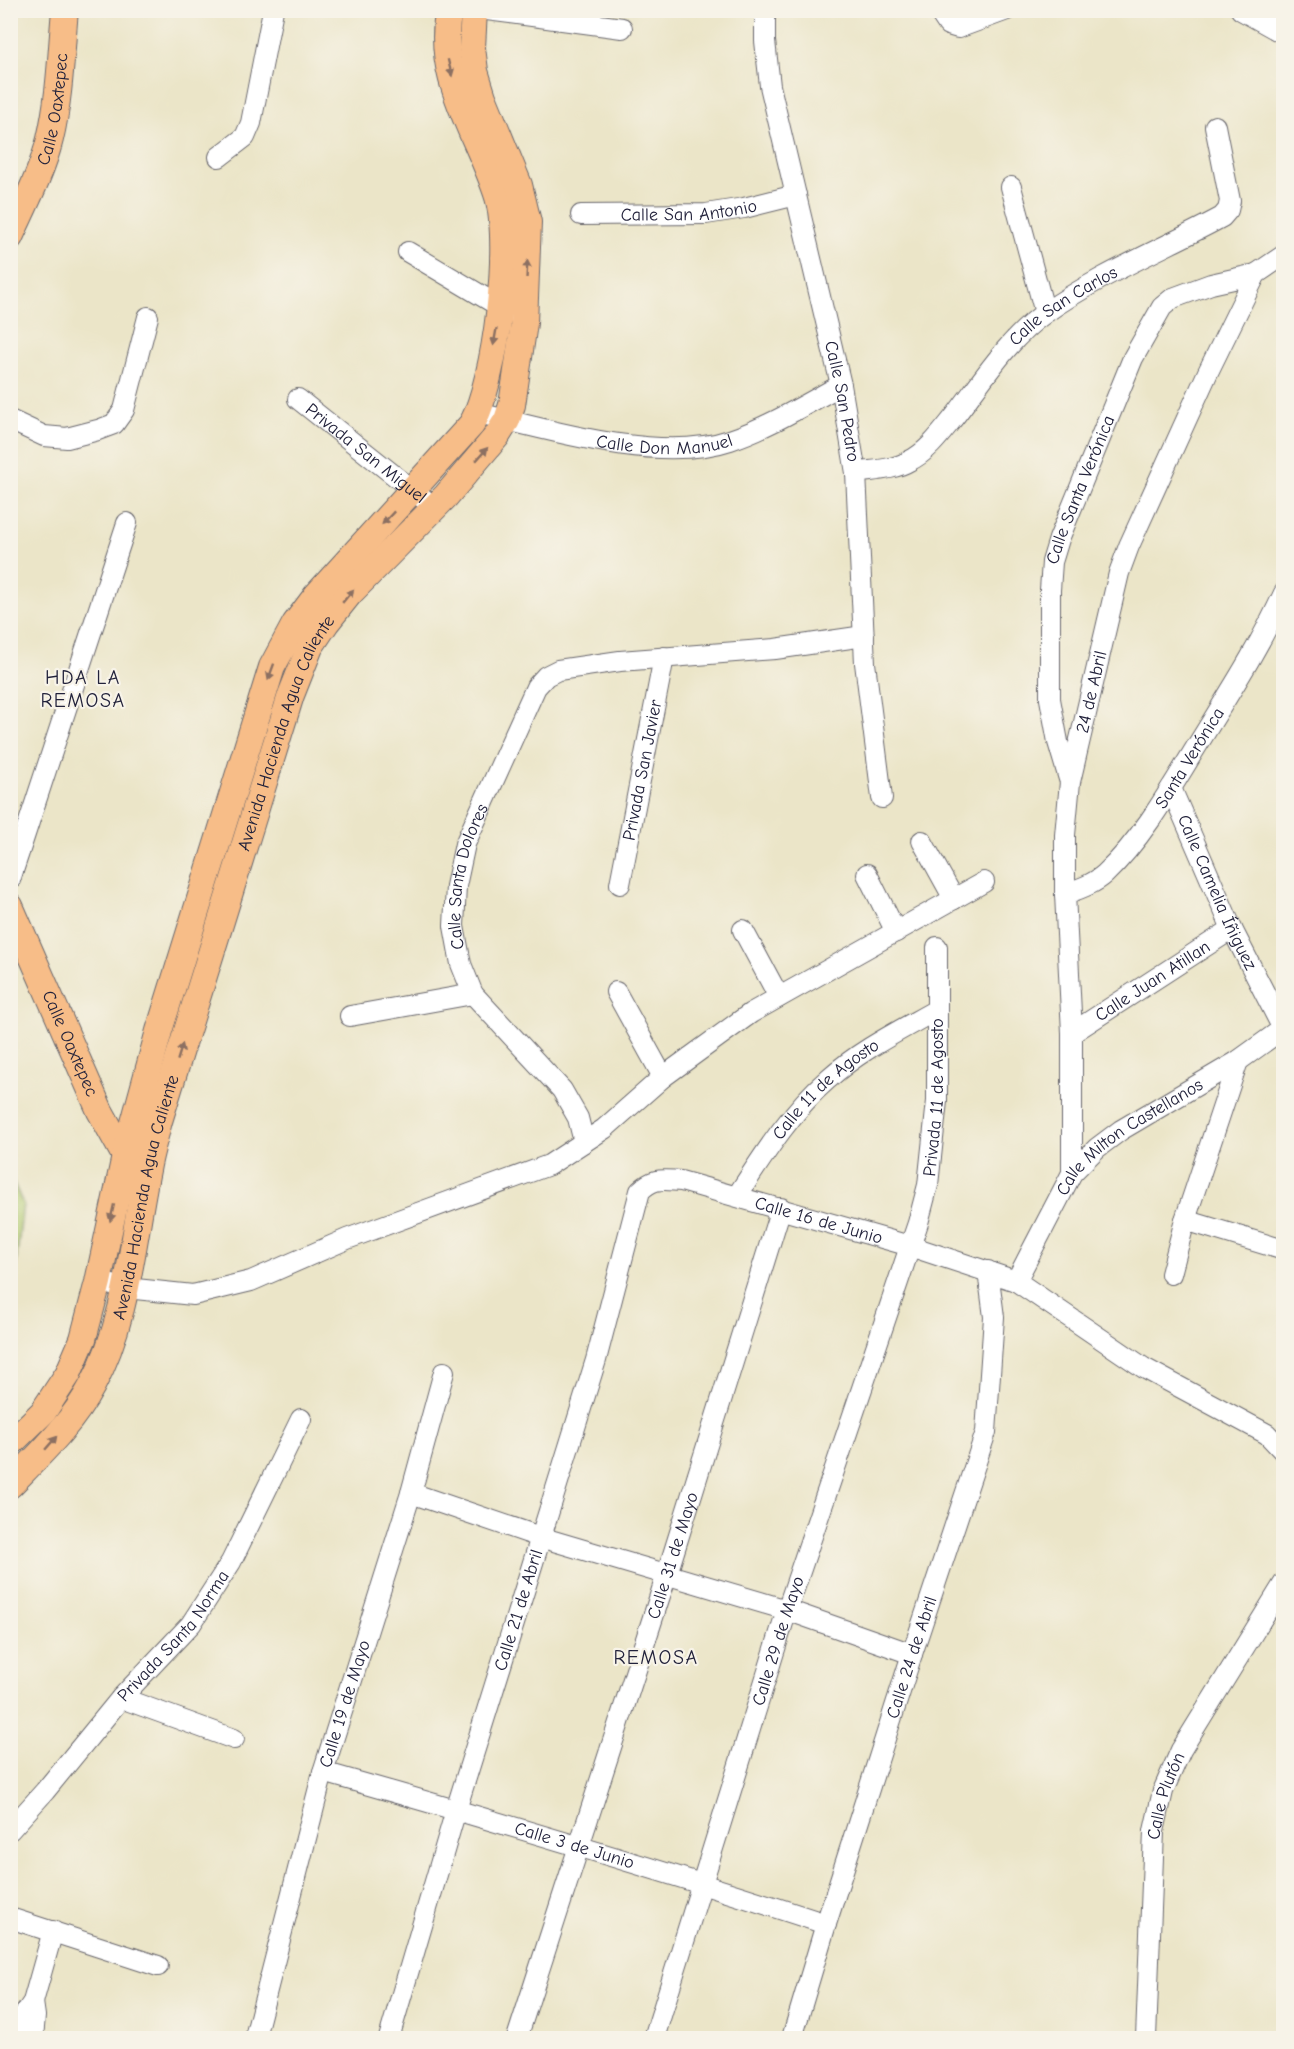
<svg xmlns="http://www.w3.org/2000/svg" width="1294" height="2049" viewBox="0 0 1294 2049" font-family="'Comic Neue',sans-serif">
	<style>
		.green { fill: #b1cb70; stroke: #6a7656; stroke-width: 1.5 }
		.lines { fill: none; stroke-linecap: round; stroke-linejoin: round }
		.minor-casing { stroke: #68666c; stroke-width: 22 }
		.major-casing { stroke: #68666c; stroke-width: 28 }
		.minor { stroke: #fff; stroke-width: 20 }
		.major { stroke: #f7bd88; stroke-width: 26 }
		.oneway { fill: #8c7062 }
		.labels { text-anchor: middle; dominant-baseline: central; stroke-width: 4.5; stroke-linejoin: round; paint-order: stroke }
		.street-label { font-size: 18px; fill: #22223b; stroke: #f7f3e8 }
		.neighbourhood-label { font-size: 20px; letter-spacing: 1.5px; fill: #22223b; stroke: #f7f3e8 }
	</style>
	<rect width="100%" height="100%" fill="#f7f3e8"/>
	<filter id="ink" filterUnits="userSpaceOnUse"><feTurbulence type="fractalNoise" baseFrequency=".0167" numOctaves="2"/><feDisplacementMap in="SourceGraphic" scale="12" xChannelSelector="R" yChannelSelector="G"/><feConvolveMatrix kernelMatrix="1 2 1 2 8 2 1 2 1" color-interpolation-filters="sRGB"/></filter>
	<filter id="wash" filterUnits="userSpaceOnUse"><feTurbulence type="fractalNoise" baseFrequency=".008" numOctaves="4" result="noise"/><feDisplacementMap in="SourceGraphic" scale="24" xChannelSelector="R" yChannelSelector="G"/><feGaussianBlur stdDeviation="1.35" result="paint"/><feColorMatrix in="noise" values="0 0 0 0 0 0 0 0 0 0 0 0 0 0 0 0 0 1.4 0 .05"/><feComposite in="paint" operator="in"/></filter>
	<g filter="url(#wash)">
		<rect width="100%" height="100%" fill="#ebe5c8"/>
		<path class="green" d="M 11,1177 L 23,1204 L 11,1305 Z"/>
	</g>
	<g filter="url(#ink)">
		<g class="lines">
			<g class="minor-casing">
				<g id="minor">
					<path d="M 487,10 L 622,28"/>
					<path id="s1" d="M 765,10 L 765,41 L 770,86 L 841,385 L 856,473 L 865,663 L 882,798"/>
					<path d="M 938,10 L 948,25 L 958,28 L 1007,10"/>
					<path d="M 1241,10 L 1284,34"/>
					<path d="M 219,157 L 245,137 L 251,123 L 273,10"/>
					<path d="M 1011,187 L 1045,313"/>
					<path id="s2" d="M 581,215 L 706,214 L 744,208 L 796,195"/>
					<path d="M 408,252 L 509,312"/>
					<path id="s3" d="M 298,399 L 434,507"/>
					<path id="s4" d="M 478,413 C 549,430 660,464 730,440 C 769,427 806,404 841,385"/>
					<path d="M 10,420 L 44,436 L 67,438 L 98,430 L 114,424 L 124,410 L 148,317"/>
					<path id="s5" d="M 856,473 C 873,470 894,470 909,461 C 928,452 942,432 955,416 C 982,381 1008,339 1045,313 C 1100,274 1163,249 1222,217 L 1228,210 L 1230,201 L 1215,126"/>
					<path id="s6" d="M 1069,779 L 1058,742 L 1050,699 L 1050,590 L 1052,562 L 1059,539 L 1133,358 L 1162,307 L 1173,298 L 1211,284 L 1256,274"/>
					<path id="s7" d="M 1171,788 L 1232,929 L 1283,1029"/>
					<path d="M 922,841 L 954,899"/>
					<path d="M 867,874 L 896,932"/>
					<path d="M 10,880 L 127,523"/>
					<path id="s8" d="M 620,884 L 664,657"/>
					<path id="s9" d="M 1065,894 C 1079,889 1094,884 1105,874 C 1143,838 1171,788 1198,744 C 1228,695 1260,646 1284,593"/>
					<path d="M 743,930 L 779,997"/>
					<path d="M 616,992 L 663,1077"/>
					<path d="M 350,1016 L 473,994"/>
					<path id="s10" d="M 1072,1033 L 1232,929"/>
					<path id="s11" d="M 584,1142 L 578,1118 L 562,1090 L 473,994 L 461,964 L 454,926 L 456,886 L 465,844 L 536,687 L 546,676 L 558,670 L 620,661 L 775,649 L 864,636"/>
					<path id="s12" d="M 1072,1173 L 1072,1033 L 1065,894 L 1065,835 L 1070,782 L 1119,573 L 1129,546 L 1208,372 L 1256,274 L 1284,255"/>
					<path id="s13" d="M 737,1196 C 763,1156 791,1111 828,1079 C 860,1050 899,1031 936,1010"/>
					<path d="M 1185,1220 L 1284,1250"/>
					<path d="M 1171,1274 L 1185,1220 L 1238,1061"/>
					<path id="s14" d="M 1016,1281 L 1072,1173 L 1097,1148 L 1121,1130 L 1238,1061 L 1284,1028"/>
					<path d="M 98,1282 L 126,1288 L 193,1295 L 251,1281 L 347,1239 L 549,1165 L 604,1129 L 663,1077 L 751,1013 L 984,882"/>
					<path d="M 411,1493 L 540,1537 L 787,1610 L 912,1654"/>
					<path d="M 121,1698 L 234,1739"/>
					<path id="s15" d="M 323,1772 C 492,1820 660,1869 826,1924"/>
					<path id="s16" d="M 10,1830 L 45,1791 L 121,1698 L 191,1624 L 231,1562 L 301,1419"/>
					<path d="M 10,1918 L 158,1966"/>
					<path d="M 33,2002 L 35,2016 L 33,2038"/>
					<path d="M 15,2038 L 24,2015 L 33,2002 L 53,1931"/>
					<path id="s17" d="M 256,2038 L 256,2033 L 323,1772 L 411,1493 L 444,1372"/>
					<path id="s18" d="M 389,2038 L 456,1810 L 596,1360 L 640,1191 C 654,1177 662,1180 681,1181 L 910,1246 L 1016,1281 L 1144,1368 L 1267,1434 L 1284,1452"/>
					<path id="s19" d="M 517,2038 L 667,1574 L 781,1208"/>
					<path id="s20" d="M 654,2038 L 787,1610 L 918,1223 L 928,1185 L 937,1101 L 937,947"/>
					<path id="s21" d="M 792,2038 L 826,1924 L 912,1654 L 986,1432 L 994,1317 L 988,1271"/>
					<path id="s22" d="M 1146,2038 L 1154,1831 L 1163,1791 L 1181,1750 L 1284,1583"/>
				</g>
			</g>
			<g class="major-casing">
				<g id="major">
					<path id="s23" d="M 10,237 C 24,206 42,172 50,139 C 60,97 61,53 65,10"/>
					<path id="s24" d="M 10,906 L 100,1111 L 125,1156 L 134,1161"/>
					<path d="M 10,1444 L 43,1412 L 68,1374 L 83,1339 L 98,1282 L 125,1156 L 159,1031 L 272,667 L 295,624 L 316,596 L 472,424 C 496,379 512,246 498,197 C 479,136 434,77 449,10"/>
					<path id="s25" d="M 10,1485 C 40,1454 72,1424 92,1386 C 128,1319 132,1243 147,1170 C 150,1153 155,1137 159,1121 L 291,695 L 310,647 L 326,623 L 350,593 L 446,496 L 497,436 L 507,420 L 512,405 L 524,323 L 528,222 L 519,185 L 483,97 L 475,71 L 472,48 L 474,10"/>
				</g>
			</g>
			<use href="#minor" class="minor"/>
			<use href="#major" class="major"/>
		</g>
		<defs><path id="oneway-solid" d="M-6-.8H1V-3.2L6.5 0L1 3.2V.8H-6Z" transform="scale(1.5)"/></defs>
		<g class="oneway">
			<use href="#oneway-solid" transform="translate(450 68) rotate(76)"/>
			<use href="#oneway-solid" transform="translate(527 269) rotate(-87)"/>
			<use href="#oneway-solid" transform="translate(495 337) rotate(100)"/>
			<use href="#oneway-solid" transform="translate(482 454) rotate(-49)"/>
			<use href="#oneway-solid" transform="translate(388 518) rotate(133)"/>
			<use href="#oneway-solid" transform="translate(348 596) rotate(-50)"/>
			<use href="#oneway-solid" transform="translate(271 672) rotate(110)"/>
			<use href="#oneway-solid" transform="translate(180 1052) rotate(-73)"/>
			<use href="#oneway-solid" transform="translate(112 1213) rotate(103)"/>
			<use href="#oneway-solid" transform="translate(51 1443) rotate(-49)"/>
		</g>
	</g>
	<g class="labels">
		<g class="street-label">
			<text stroke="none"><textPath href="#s23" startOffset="136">Calle Oaxtepec</textPath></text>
			<text stroke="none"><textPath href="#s2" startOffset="108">Calle San Antonio</textPath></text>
			<text stroke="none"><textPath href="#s5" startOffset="276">Calle San Carlos</textPath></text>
			<text stroke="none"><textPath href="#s1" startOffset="400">Calle San Pedro</textPath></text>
			<text stroke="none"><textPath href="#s4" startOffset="190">Calle Don Manuel</textPath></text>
			<text stroke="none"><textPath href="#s3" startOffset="87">Privada San Miguel</textPath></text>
			<text stroke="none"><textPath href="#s6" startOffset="297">Calle Santa Verónica</textPath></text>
			<text stroke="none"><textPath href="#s12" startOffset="484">24 de Abril</textPath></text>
			<text stroke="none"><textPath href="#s25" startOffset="812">Avenida Hacienda Agua Caliente</textPath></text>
			<text stroke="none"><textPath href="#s9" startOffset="189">Santa Verónica</textPath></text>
			<text stroke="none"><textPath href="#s8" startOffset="116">Privada San Javier</textPath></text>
			<text stroke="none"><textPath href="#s11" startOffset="310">Calle Santa Dolores</textPath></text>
			<text stroke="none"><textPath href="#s7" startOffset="114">Calle Camelia Íñiguez</textPath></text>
			<text stroke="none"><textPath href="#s10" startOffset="96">Calle Juan Atillan</textPath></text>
			<text stroke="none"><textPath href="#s24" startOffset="150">Calle Oaxtepec</textPath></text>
			<text stroke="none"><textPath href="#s13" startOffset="140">Calle 11 de Agosto</textPath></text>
			<text stroke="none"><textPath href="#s20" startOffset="984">Privada 11 de Agosto</textPath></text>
			<text stroke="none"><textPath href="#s14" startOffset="189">Calle Milton Castellanos</textPath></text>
			<text stroke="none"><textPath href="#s25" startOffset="326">Avenida Hacienda Agua Caliente</textPath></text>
			<text stroke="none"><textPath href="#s18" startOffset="1071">Calle 16 de Junio</textPath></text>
			<text stroke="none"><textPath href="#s19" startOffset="507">Calle 31 de Mayo</textPath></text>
			<text stroke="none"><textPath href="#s18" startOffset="447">Calle 21 de Abril</textPath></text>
			<text stroke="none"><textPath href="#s16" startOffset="254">Privada Santa Norma</textPath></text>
			<text stroke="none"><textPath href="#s20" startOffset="416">Calle 29 de Mayo</textPath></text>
			<text stroke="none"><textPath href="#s21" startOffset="399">Calle 24 de Abril</textPath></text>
			<text stroke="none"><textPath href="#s17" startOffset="346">Calle 19 de Mayo</textPath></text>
			<text stroke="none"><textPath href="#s22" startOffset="244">Calle Plutón</textPath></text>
			<text stroke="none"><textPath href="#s15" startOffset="262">Calle 3 de Junio</textPath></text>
		</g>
		<g class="neighbourhood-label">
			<text x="83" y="677">HDA LA<tspan x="83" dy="23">REMOSA</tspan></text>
			<text x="656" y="1657">REMOSA</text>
		</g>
	</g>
	<rect width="1294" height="2049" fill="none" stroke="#f7f3e8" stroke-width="36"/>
</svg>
